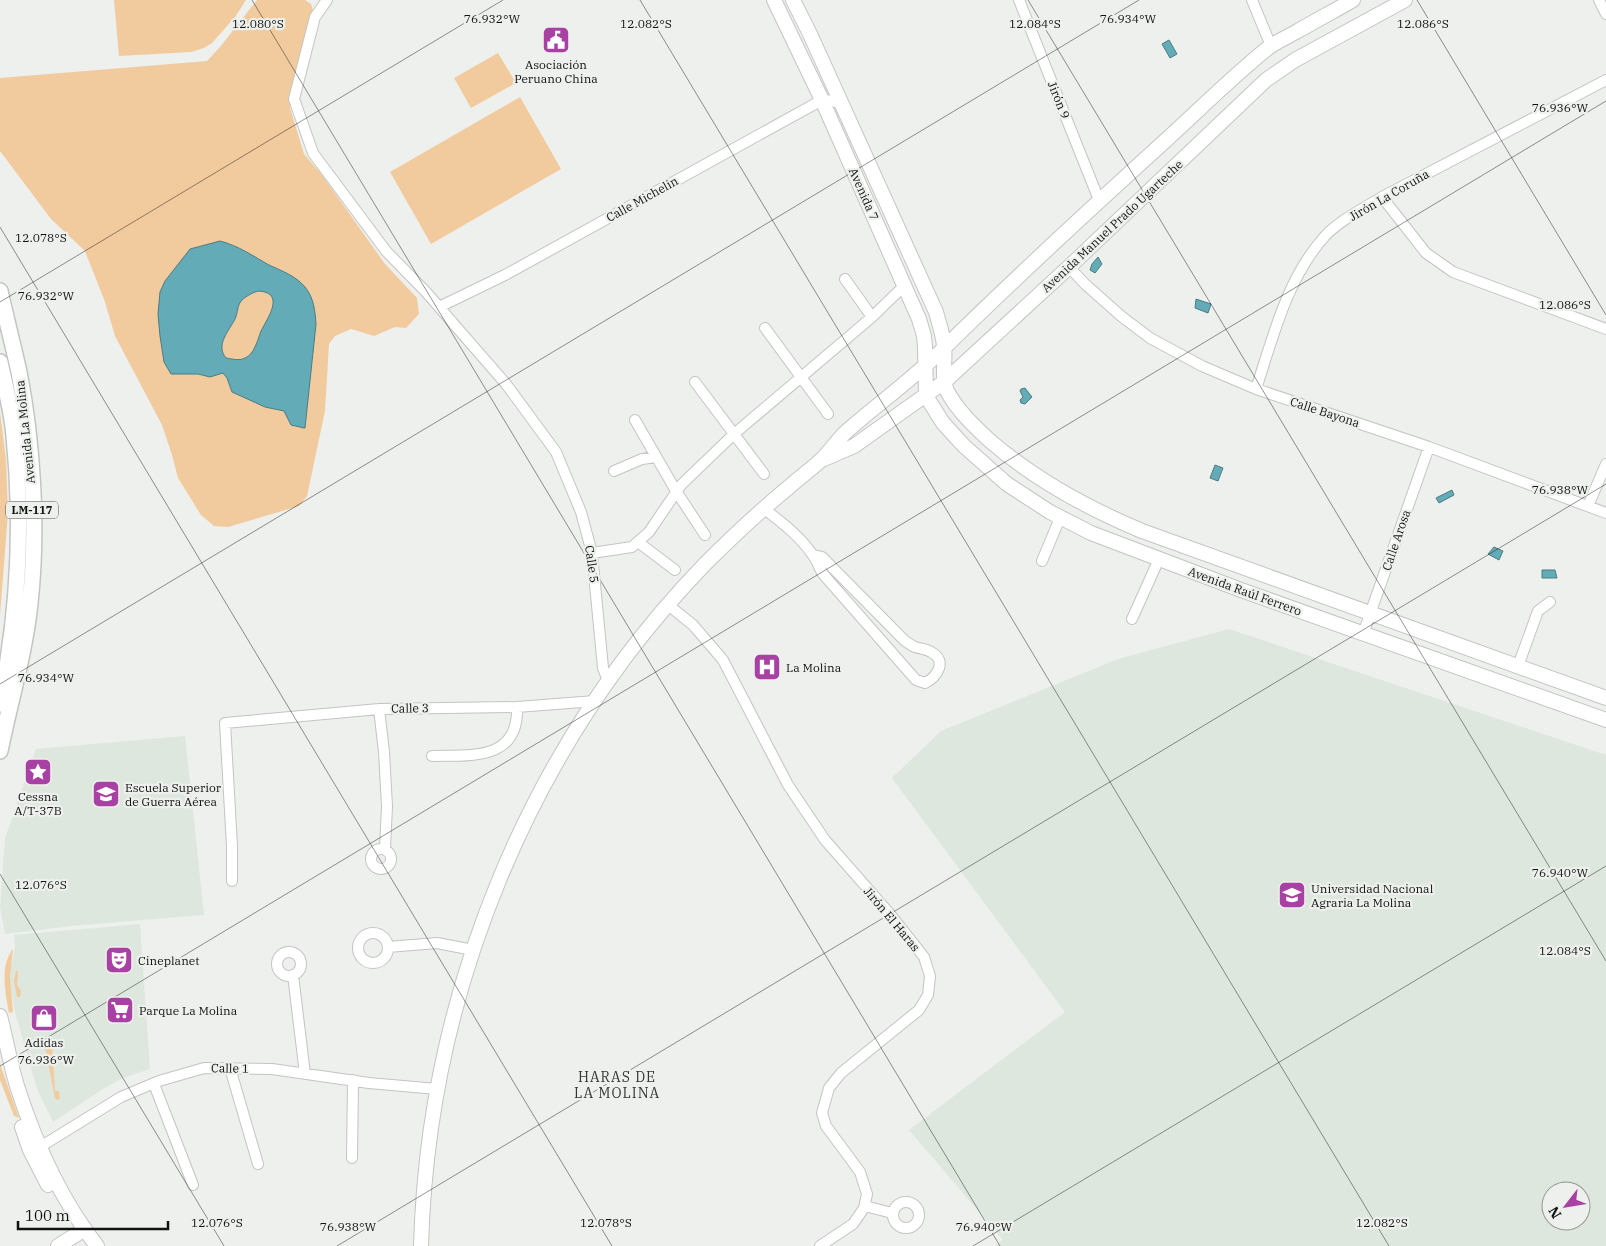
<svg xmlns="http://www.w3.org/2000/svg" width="1606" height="1246" viewBox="0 0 1606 1246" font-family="'IBM Plex Serif',serif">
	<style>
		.built { fill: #dee7dd; fill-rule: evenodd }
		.green { fill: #f1cb9e }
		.water { fill: #63abb7; stroke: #4a7d85; fill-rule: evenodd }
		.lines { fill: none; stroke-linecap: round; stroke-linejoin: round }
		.street-casing { stroke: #c2c5c1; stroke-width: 12 }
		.secondary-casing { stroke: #c2c5c1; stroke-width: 16 }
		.primary-casing { stroke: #c2c5c1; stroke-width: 18 }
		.street { stroke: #fff; stroke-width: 10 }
		.secondary { stroke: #fff; stroke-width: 14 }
		.primary { stroke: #fff; stroke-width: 15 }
		.ticks { fill: none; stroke: #111211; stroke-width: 1; stroke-opacity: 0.45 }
		.labels { text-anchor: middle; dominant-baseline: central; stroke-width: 4.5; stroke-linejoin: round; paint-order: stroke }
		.shield { fill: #edf0ec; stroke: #535553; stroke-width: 1 }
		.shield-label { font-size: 11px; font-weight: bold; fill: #111211 }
		.poi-label { font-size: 12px; fill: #111211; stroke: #edf0ec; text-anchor: start }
		.street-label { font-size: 12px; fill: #111211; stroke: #edf0ec }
		.neighbourhood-label { font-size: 14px; letter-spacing: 1px; fill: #363836; stroke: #edf0ec }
		.ticks-label { font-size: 12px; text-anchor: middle; fill: #111211; stroke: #edf0ec; stroke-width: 4.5; stroke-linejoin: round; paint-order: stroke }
	</style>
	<rect width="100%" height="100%" fill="#edf0ec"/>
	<path class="built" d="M 1229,629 L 1606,755 L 1606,1246 L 995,1246 L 1003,1240 L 909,1130 L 1065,1012 L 892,778 L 941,731 L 1118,659 ZM 1551,1191 L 1581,1191 L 1581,1221 L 1551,1221 Z
		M 185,736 L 204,915 L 72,926 L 5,934 L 0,907 L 5,838 L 36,749 Z
		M 140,924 L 150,1069 L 123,1078 L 103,1089 L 53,1122 L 37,1089 L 15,1012 L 9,977 L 15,948 L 14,935 Z"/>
	<path class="green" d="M 114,0 L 246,0 L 235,17 L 212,43 L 204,48 L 191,52 L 119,56 Z
		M 257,0 L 305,0 L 311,4 L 313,11 L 297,67 L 290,108 L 304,154 L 322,175 L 385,264 L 417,298 L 419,314 L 406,328 L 395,327 L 374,336 L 351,329 L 335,336 L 329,344 L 325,411 L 307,496 L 299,506 L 228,527 L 214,526 L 201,515 L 178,478 L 172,455 L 162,425 L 115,336 L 105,302 L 85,251 L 51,219 L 0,151 L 0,78 L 207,61 L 220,47 Z
		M 498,53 L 516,83 L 471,108 L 454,78 Z
		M 520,97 L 561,169 L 431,244 L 390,172 Z
		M 0,412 L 6,460 L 8,513 L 0,615 Z
		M 13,949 L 10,977 L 13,1012 L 9,1013 C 5,993 0,964 13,949 Z
		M 16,971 L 18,971 L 17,985 L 21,991 L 20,997 L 17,997 L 14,981 Z
		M 52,1046 L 55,1091 L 59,1091 L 60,1098 L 57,1100 L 55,1098 L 45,1047 Z
		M 0,1064 L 19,1118 L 14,1116 L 0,1080 Z"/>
	<path class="water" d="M 1169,40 L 1177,54 L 1170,58 L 1162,44 Z
		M 220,241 C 239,246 253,256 269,265 C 282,271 296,276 305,287 C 314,298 315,311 316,324 L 305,428 L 304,428 L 291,425 L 284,411 L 265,407 L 232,392 L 227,378 L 223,373 L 210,377 L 198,374 L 171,374 L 164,362 L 160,336 L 158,314 L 160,292 L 165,281 L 190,249 ZM 259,291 C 286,293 267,319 261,331 C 258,339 254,355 245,358 C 240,361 232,359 226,358 C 215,345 229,331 235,319 C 238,313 237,305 242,300 C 245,297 253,292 259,291 Z
		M 1098,257 L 1102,264 L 1095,273 L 1090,270 L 1092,264 Z
		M 1196,299 L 1211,304 L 1208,313 L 1195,308 Z
		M 1025,388 L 1032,397 L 1025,404 L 1021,403 L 1020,400 L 1023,397 L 1020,391 L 1021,389 Z
		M 1215,465 L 1223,468 L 1218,481 L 1210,478 Z
		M 1452,490 L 1454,495 L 1439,503 L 1436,498 Z
		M 1494,547 L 1503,551 L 1499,560 L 1488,554 Z
		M 1542,570 L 1555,570 L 1557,578 L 1542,578 Z"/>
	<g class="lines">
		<g class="street-casing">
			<path id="street" d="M 327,0 L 315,17 L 294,99 L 313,153 L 386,251 L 426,292 L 506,384 L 556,452 L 581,512 L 592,553 L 603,668 L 608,681
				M 1019,0 L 1099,200
				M 1252,0 L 1271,46
				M 1599,0 L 1606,14
				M 1382,197 L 1426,253 L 1453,272 L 1606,329
				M 1069,267 L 1085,284 L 1121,316 L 1150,338 L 1202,366 L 1256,389 L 1429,447 L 1606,513
				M 845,279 L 872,317
				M 439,307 L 505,275 L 822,100 L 834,101 L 844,107
				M 765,328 L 828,414
				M 695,382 L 764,474
				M 1256,389 C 1273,337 1287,278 1325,236 C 1340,220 1363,209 1382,197 L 1606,80
				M 635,420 L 676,491 L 705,535
				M 614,471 L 642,459 L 656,457
				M 1588,506 L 1606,464
				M 763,508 C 781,522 799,535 812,554 C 817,560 819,568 823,574 L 916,680 L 925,683 C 937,677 948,661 931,652 C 926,649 921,649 915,647 C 912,646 908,643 905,641 L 822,557 L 814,555
				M 638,542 L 675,570
				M 592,553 L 632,547 L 649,532 L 681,485 L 734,434 L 872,317 L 904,286
				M 1042,561 L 1060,518
				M 667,604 L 693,625 L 723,660 L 788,785 L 825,840 L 890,914 L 924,957 L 930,976 L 928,995 L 919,1010 L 841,1073 L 829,1088 L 822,1113 L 826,1126 L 860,1172 L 867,1194 L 864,1208 L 853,1224 L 820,1246
				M 1132,619 L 1159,559
				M 1363,634 L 1429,447
				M 1518,666 L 1538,611 L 1550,602
				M 379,709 L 384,752 L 387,806 L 385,849
				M 432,756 C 471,755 519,761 517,707
				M371 859a10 10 0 1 1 20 0a10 10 0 1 1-20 0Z
				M 232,881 L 232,846 L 225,723 L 379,709 L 517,707 L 595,701
				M358 948a15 15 0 1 1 30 0a15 15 0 1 1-30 0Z
				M 388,947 L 437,943 L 473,950
				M277 964a12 12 0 1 1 24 0a12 12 0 1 1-24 0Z
				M 293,975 L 305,1074
				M 230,1068 L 258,1164
				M 154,1084 L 193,1185
				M 40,1147 L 121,1097 L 159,1081 L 204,1068 L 272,1069 L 369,1083 L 437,1089
				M 352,1158 L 353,1080
				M893 1215a13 13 0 1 1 26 0a13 13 0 1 1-26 0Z
				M 865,1206 L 892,1213"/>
		</g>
		<g class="secondary-casing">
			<path id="secondary" d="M 774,0 L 822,100 L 919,319 L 924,336 L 925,347 L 926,396 L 943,423 L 964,446 L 1007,484 L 1050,512 L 1091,533 L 1241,590 L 1606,720
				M 793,0 L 810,34 L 936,312 C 939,323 943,334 944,346 C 946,360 941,377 947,391 C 957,410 974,426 989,440 C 1034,479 1087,508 1142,531 L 1606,698
				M 824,459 L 854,446 L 944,382 L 1069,267 L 1266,80 L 1295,60 L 1405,0
				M 0,1016 C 6,1039 10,1063 17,1086 C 35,1142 61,1200 97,1246
				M 22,1127 L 30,1150 L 48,1185
				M 58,1246 L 85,1229
				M 421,1246 C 428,994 529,746 705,564 C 732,537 760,511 789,487 C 799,478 810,470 820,461 C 830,452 837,440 847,431 C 878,404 911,380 940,352 C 1013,280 1089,210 1165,141 C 1199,110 1233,76 1268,48 C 1276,42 1287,37 1296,32 C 1315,21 1334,11 1353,0"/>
		</g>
		<g class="primary-casing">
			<path id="primary" d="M 0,291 C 6,318 13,345 19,372 C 33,444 38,530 30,603 C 25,653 10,701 0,751
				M 0,362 C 5,386 12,411 14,436 C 23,525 18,617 0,704"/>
		</g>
		<use href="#street" class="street"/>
		<use href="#secondary" class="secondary"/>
		<use href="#primary" class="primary"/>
	</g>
	<path class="ticks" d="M 252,0 L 1000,1246M 640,0 L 1389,1246M 1028,0 L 1606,961M 1417,0 L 1606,315M 0,227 L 612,1246M 0,302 L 503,0M 0,684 L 1139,0M 0,874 L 224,1246M 0,1066 L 1606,101M 337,1246 L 1606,484M 973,1246 L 1606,866"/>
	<defs>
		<g id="civic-square" transform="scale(1.4375)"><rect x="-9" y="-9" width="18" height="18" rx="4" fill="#a941a5" stroke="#edf0ec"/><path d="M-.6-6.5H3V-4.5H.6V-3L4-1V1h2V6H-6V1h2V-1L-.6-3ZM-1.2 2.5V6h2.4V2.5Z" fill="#fff"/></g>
		<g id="hospital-square" transform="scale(1.4375)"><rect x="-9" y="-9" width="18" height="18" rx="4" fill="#a941a5" stroke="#edf0ec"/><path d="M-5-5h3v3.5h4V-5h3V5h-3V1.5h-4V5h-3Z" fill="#fff"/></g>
		<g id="sight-square" transform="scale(1.4375)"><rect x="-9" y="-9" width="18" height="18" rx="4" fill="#a941a5" stroke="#edf0ec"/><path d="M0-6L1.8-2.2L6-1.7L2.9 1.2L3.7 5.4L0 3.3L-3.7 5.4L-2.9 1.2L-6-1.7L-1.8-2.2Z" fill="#fff"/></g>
		<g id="university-square" transform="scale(1.4375)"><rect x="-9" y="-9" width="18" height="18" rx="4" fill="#a941a5" stroke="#edf0ec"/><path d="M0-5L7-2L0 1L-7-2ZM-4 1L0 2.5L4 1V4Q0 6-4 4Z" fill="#fff"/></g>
		<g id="theatre-square" transform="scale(1.4375)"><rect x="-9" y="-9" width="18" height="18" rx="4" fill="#a941a5" stroke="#edf0ec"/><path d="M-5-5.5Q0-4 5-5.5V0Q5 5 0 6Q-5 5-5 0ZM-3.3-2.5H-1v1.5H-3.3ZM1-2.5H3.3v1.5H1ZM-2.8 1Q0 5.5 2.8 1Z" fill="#fff"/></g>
		<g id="supermarket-square" transform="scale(1.4375)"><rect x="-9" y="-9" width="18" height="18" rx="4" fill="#a941a5" stroke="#edf0ec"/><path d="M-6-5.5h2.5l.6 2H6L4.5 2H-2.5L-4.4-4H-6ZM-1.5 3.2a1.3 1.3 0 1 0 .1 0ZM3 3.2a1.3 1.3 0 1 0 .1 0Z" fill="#fff"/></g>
		<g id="shop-square" transform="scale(1.4375)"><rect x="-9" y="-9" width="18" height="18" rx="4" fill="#a941a5" stroke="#edf0ec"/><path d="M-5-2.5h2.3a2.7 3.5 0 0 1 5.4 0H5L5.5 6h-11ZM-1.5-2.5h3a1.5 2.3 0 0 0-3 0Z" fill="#fff"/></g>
	</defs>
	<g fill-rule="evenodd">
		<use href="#civic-square" x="556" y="40"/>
		<use href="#hospital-square" x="767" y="667"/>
		<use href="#sight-square" x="38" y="772"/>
		<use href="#university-square" x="106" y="794"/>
		<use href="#university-square" x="1292" y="895"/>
		<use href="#theatre-square" x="119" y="960"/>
		<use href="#supermarket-square" x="120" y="1010"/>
		<use href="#shop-square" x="44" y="1018"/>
	</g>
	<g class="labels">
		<rect class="shield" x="6" y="501.5" width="52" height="17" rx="4"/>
		<g class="shield-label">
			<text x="32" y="510">LM-117</text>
		</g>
		<g class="poi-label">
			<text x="556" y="64" text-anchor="middle">Asociación<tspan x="556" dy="14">Peruano China</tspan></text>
			<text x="786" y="667">La Molina</text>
			<text x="125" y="787">Escuela Superior<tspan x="125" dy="14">de Guerra Aérea</tspan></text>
			<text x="38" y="796" text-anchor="middle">Cessna<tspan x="38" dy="14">A/T-37B</tspan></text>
			<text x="1311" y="888">Universidad Nacional<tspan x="1311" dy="14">Agraria La Molina</tspan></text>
			<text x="138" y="960">Cineplanet</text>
			<text x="139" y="1010">Parque La Molina</text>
			<text x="44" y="1042" text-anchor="middle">Adidas</text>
		</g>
		<g class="street-label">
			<text transform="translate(1059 100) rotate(68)">Jirón 9</text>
			<text transform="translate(864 194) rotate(66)">Avenida 7</text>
			<text transform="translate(1389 195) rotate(-30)">Jirón La Coruña</text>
			<text transform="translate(642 199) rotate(-29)">Calle Michelin</text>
			<text transform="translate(1112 226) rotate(-43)">Avenida Manuel Prado Ugarteche</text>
			<text transform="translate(1325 412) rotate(18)">Calle Bayona</text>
			<text transform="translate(25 432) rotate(-96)">Avenida La Molina</text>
			<text transform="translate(1396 540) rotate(-71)">Calle Arosa</text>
			<text transform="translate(592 564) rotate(82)">Calle 5</text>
			<text transform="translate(1245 591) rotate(20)">Avenida Raúl Ferrero</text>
			<text transform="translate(410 708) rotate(-1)">Calle 3</text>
			<text transform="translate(892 919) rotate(50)">Jirón El Haras</text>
			<text transform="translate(230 1068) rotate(1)">Calle 1</text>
		</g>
		<g class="neighbourhood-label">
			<text x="617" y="1077">HARAS DE<tspan x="617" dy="16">LA MOLINA</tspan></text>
		</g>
	</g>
	<g class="ticks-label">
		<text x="492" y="23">76.932°W</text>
		<text x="1128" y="23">76.934°W</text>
		<text x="1423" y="28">12.086°S</text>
		<text x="258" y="28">12.080°S</text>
		<text x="646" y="28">12.082°S</text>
		<text x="1035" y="28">12.084°S</text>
		<text x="1560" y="112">76.936°W</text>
		<text x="41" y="242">12.078°S</text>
		<text x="46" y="300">76.932°W</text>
		<text x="1565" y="309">12.086°S</text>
		<text x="1560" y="494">76.938°W</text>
		<text x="46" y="682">76.934°W</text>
		<text x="1560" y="877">76.940°W</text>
		<text x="41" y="889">12.076°S</text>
		<text x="1565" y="955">12.084°S</text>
		<text x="46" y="1064">76.936°W</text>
		<text x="217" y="1227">12.076°S</text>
		<text x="606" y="1227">12.078°S</text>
		<text x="1382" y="1227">12.082°S</text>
		<text x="348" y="1231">76.938°W</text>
		<text x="984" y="1231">76.940°W</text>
	</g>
	<g transform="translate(1566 1206) rotate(239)"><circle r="24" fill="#edf0ec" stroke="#959794"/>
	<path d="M0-4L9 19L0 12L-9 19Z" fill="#a941a5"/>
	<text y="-8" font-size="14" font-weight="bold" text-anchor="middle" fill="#111211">N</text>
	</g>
	<path d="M18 1221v8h150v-8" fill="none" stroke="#111211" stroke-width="2.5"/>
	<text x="25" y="1221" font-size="15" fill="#111211" stroke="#edf0ec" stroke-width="4" paint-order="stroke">100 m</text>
</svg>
